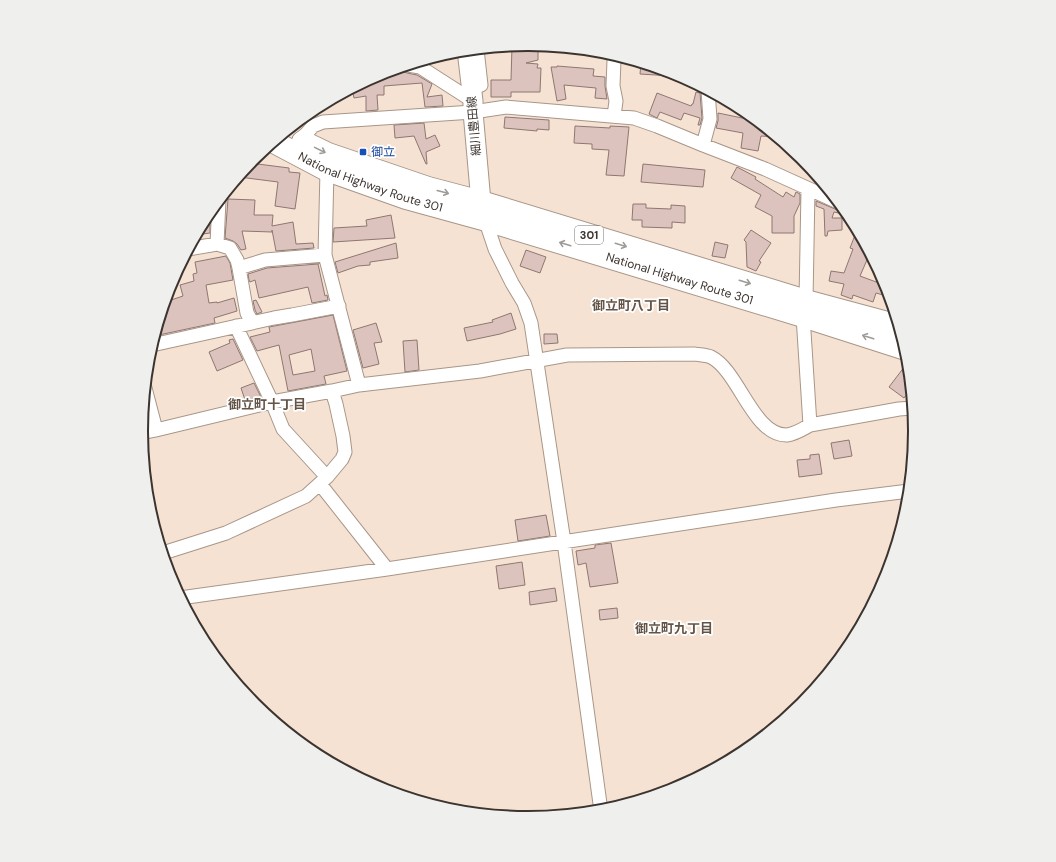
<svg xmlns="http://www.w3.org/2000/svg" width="1056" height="862" viewBox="0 0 1056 862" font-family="'DM Sans','Noto Sans JP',sans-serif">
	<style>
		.building { fill: #dcc3be; stroke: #8e7772; fill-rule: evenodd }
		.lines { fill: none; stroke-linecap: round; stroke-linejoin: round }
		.street-casing { stroke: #a89688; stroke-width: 15 }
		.secondary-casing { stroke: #a89688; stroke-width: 21 }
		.highway-casing { stroke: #a89688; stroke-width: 24 }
		.street { stroke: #fff; stroke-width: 13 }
		.secondary { stroke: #fff; stroke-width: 19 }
		.highway { stroke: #fff; stroke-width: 22 }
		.oneway { stroke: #9e9a97 }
		.transit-dot { fill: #1a4fb4; stroke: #fff; stroke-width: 1.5 }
		.labels { text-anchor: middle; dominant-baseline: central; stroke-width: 3.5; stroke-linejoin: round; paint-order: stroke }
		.shield { fill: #fff; stroke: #76716d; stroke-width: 1 }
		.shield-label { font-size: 11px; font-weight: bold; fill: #3c342f }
		.street-label { font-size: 12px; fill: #3c342f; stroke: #fff }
		.transit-label { font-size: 12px; fill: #164399; stroke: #fff; text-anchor: start }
		.neighbourhood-label { font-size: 13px; font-weight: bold; fill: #645447; stroke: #fff }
		.rim { fill: none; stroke: #3c342f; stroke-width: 2 }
	</style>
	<rect width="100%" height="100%" fill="#f6e2d3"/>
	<path class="building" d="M 528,44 L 538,45 L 538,60 L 526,63 L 538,64 L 537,68 L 541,68 L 540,92 L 511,92 L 511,97 L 491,97 L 491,80 L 511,80 L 512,46 Z
		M 641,63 L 672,72 L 672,76 L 640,74 Z
		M 557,66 L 594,69 L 593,76 L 605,77 L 605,86 L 607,99 L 595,98 L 596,88 L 564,85 L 566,99 L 557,101 L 551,67 L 557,67 Z
		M 402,71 L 407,73 L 417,75 L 432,84 L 427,97 L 442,95 L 443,106 L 425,107 L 422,83 L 384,86 L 384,95 L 377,95 L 378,110 L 366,111 L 366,96 L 354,98 L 352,88 L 374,77 L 390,76 L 389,72 Z
		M 696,92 L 700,93 L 702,118 L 700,125 L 698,125 L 700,118 L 684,113 L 681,120 L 660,112 L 657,118 L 649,114 L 657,93 L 691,106 L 692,104 L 693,104 Z
		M 718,113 L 747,119 L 747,117 L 753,117 L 777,137 L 761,136 L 758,151 L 741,148 L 743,133 L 716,128 L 718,121 Z
		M 505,117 L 549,120 L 549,130 L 537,129 L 537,131 L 504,128 Z
		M 424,123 L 426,139 L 435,135 L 440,146 L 426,152 L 427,164 L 426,164 L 414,136 L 395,138 L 394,125 Z
		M 575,126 L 610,128 L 610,126 L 629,127 L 624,176 L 606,175 L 609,150 L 592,149 L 592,144 L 574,143 Z
		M 250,163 L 289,168 L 289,172 L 300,173 L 295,209 L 275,206 L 278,182 L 239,177 Z
		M 643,164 L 705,170 L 703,187 L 641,182 Z
		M 737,167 L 756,177 L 755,179 L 783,197 L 786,192 L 794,197 L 796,192 L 800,194 L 800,203 L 794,216 L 794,233 L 772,233 L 772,216 L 755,207 L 761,195 L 731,178 Z
		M 228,199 L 255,200 L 254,215 L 273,215 L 272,226 L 293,222 L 296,244 L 313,243 L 314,248 L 276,251 L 272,230 L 272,232 L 242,231 L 246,249 L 241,250 L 237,244 L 233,241 L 225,238 Z
		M 816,201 L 835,209 L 839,210 L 843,208 L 848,214 L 847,215 L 834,212 L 832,218 L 842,218 L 842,230 L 828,231 L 827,236 L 825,236 L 824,209 L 816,206 Z
		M 633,204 L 646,204 L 646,208 L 671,209 L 671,205 L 685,206 L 685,223 L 672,222 L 672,228 L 642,227 L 642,220 L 632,220 Z
		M 209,213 L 210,213 L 210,233 L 203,234 L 202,224 Z
		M 391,215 L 395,238 L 333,242 L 334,228 L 367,226 L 366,220 Z
		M 751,230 L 771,243 L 759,261 L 761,262 L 756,271 L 747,267 L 746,242 L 744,240 Z
		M 857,230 L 870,253 L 860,276 L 887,286 L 890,297 L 876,293 L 873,302 L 853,295 L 852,299 L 841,295 L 844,284 L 829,281 L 831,271 L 844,273 L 853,249 L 850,248 Z
		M 715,242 L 728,245 L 725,258 L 712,256 Z
		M 396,243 L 398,258 L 370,262 L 370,265 L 358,266 L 338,273 L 335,262 Z
		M 526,250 L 546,257 L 540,273 L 520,266 Z
		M 226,256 L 230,263 L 233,280 L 206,285 L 209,303 L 217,302 L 217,303 L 234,298 L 237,311 L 214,318 L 215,323 L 154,336 L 165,302 L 183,296 L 180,285 L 194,281 L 193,274 L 197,273 L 195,262 Z
		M 318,264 L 325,296 L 327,295 L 328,300 L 312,303 L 308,287 L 259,298 L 255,280 L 250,282 L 249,280 L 248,274 L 267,268 Z
		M 256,300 L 262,312 L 257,314 L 255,310 L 253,301 Z
		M 511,313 L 516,329 L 500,334 L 467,341 L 464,328 L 493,322 L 492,320 Z
		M 333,315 L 347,371 L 324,376 L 326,384 L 288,391 L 279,345 L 257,351 L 250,337 L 270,332 L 269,327 ZM 311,349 L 315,371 L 293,375 L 289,355 Z
		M 376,323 L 382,342 L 374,343 L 379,364 L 363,368 L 353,330 Z
		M 544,334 L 557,334 L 558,343 L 544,344 Z
		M 233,339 L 243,360 L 217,371 L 209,352 L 230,343 L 229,340 Z
		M 417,340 L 419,370 L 405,372 L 403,341 Z
		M 908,362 L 911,389 L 904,398 L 889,387 Z
		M 254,383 L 261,397 L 245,400 L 241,388 Z
		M 849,440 L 852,456 L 834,459 L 831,443 Z
		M 819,454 L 822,474 L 799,477 L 797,460 L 810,459 L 810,455 Z
		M 546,515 L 550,536 L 518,541 L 515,520 Z
		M 611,543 L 618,583 L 590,587 L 586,563 L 578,565 L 576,551 L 595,548 L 595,545 Z
		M 522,562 L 525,585 L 499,589 L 496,566 Z
		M 555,588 L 557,601 L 530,605 L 529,592 Z
		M 617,608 L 618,618 L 600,620 L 599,610 Z"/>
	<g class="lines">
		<g class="street-casing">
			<path id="street" d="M 613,54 L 614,60 L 613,86 L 616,101 L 614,116
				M 408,65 L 420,67 L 473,101
				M 471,89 L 481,85 L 477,49
				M 299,140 L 306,134 L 313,126 L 323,122 L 473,112 L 506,107 L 634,118 L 657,126 L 703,145 L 765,169 L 838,202
				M 703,145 L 710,119 L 708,90
				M 327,170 L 325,255 L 359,385
				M 484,216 L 495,249 L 512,283 L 524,303 L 531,323 L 564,542 L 601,811
				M 217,244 L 219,200
				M 188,249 L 217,244 L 230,248 L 237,260 L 239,268 L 265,260 L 325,255
				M 239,268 L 247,313 L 252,322
				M 806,301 L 808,189
				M 803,316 L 810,425
				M 236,326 L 272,402 L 283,429 L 327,477
				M 152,345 L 274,318 L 292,315 L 339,306
				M 145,388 L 156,430
				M 141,433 L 156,430 L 272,402 L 332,391 L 359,385 L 480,371 L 567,355 L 695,354 C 700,355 706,355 711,357 C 739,371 753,436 787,435 C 795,434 803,429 810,425 L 899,409 L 913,408
				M 320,484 L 387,569
				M 163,553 L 226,533 L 306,496 L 327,477 L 342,459 L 345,452 L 343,436 L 336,404 L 332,391
				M 180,598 L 387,569 L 836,500 L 909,491"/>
		</g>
		<g class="secondary-casing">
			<path id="secondary" d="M 467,50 L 473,101 L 473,112 L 481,202"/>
		</g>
		<g class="highway-casing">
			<g id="highway">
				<path id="s1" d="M 274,142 L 327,170 L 406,198 L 486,220 L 803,316 L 906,349"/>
				<path d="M 303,142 L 328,154 L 428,188 L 481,202 L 806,301 L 899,326"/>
			</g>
		</g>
		<use href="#street" class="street"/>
		<use href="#secondary" class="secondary"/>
		<use href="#highway" class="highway"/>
	</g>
	<defs><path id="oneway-shaft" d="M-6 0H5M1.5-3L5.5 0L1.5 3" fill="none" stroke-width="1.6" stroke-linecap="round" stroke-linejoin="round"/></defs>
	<g class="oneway">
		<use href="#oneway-shaft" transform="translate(320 150) rotate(26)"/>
		<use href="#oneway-shaft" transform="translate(443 192) rotate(15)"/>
		<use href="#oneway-shaft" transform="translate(565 244) rotate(-163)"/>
		<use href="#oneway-shaft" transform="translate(621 245) rotate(17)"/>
		<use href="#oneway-shaft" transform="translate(745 282) rotate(17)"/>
		<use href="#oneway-shaft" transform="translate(868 337) rotate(-162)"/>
	</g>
	<rect class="transit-dot" x="359" y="148" width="8" height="8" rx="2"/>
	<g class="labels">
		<rect class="shield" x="575" y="226" width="28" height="18" rx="3"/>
		<g class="shield-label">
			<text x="589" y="235">301</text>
		</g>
		<g class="street-label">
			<text transform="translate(474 126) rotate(-95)">細川豊田線</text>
			<text stroke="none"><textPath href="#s1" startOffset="105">National Highway Route 301</textPath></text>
			<text stroke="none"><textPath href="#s1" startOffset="429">National Highway Route 301</textPath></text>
		</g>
		<g class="transit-label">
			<text x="371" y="152">御立</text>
		</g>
		<g class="neighbourhood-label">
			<text x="631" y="305">御立町八丁目</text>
			<text x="267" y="404">御立町十丁目</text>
			<text x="674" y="628">御立町九丁目</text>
		</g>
	</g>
	<path d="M0 0H1056V862H0ZM148 431a380 380 0 1 1 760 0a380 380 0 1 1-760 0Z" fill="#efefee" fill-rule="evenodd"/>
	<path class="rim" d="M148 431a380 380 0 1 1 760 0a380 380 0 1 1-760 0Z"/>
</svg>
